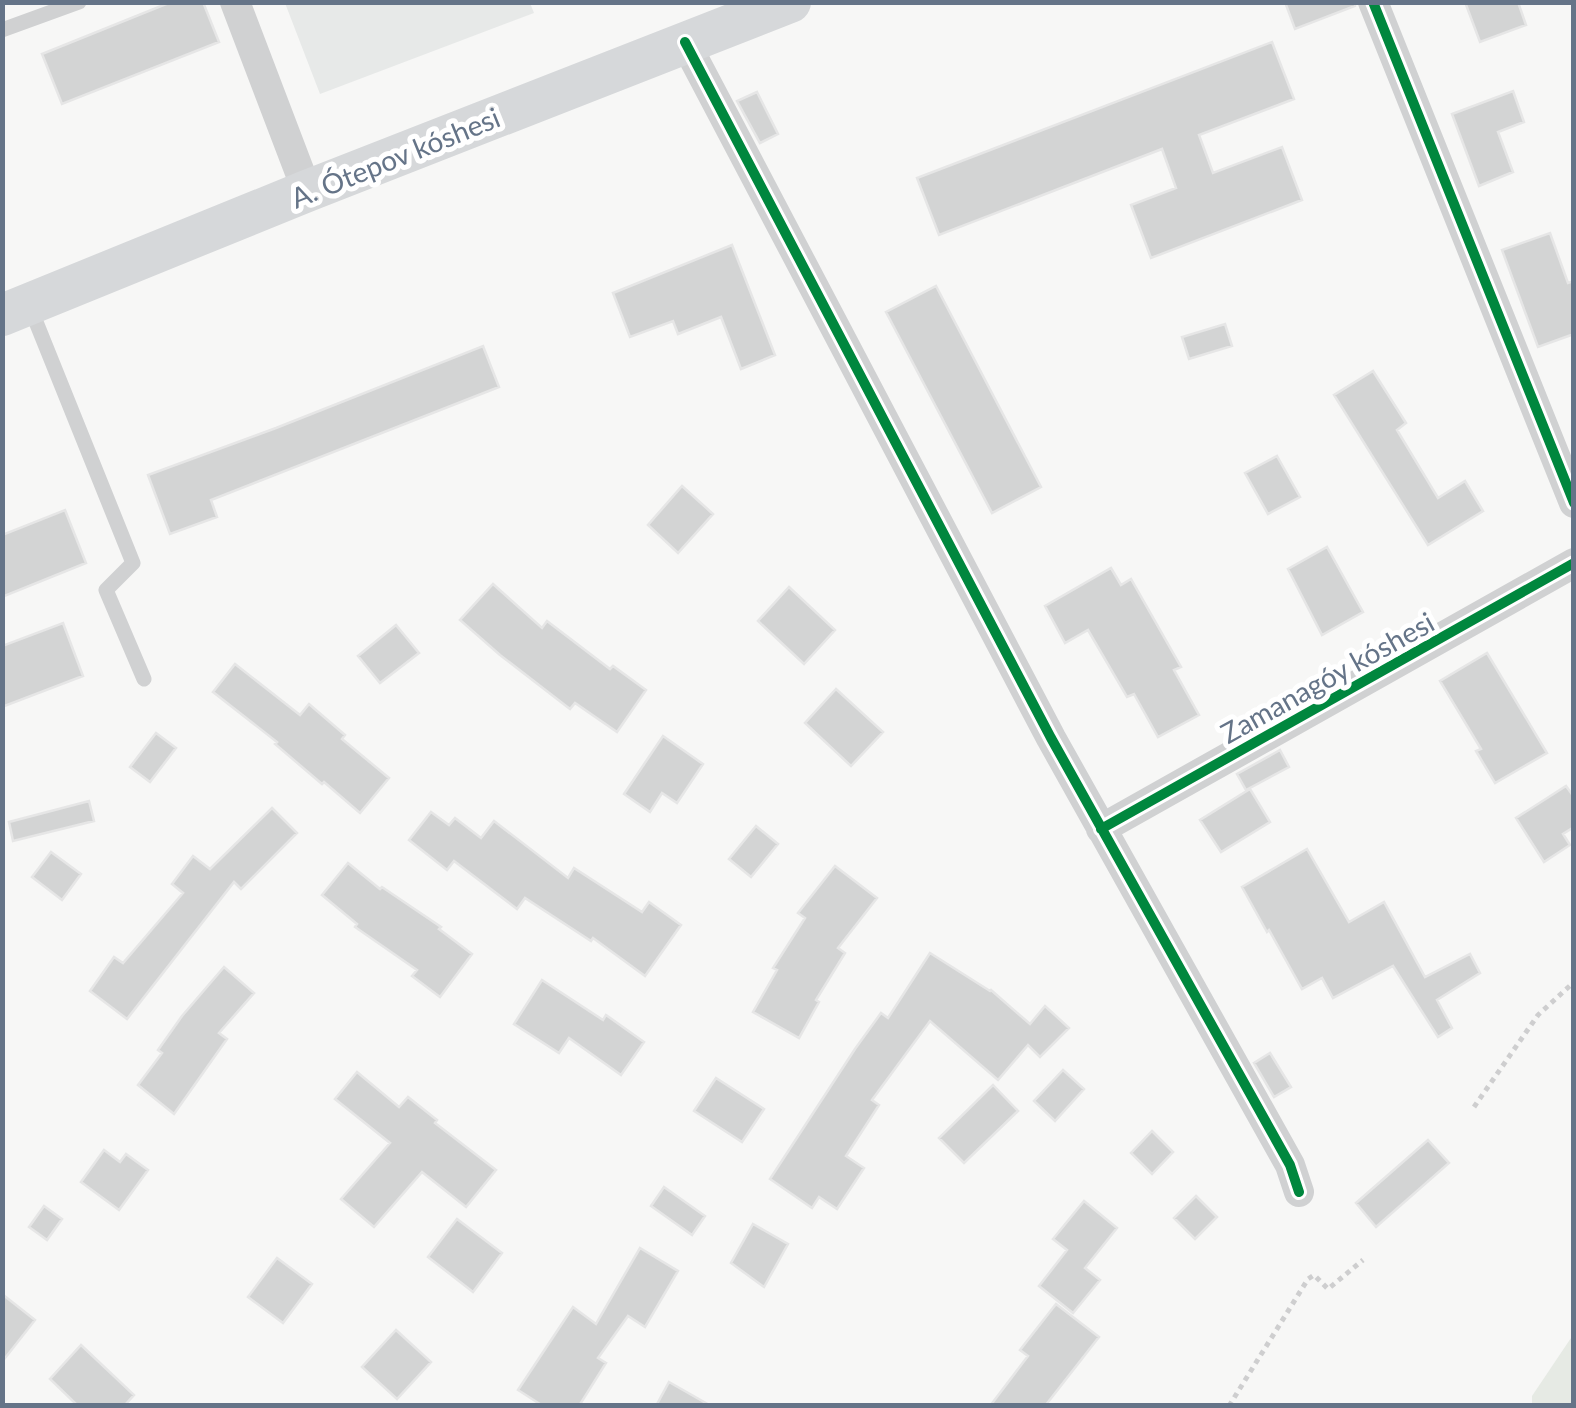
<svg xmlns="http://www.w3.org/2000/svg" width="1576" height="1408" viewBox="0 0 1576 1408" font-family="Lato,sans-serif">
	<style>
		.built { fill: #e7e9e8 }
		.green { fill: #e6eae4 }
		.building { fill: #d3d4d4; stroke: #e6e6e6; stroke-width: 2.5 }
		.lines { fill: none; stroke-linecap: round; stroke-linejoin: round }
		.path { stroke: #cececf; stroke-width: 5; stroke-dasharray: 5 5; stroke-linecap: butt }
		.lane { stroke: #d0d1d2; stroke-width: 15 }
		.street { stroke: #d0d1d2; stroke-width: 30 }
		.secondary { stroke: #d6d8da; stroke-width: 42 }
		.cycleway-casing { stroke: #fff; stroke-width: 16 }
		.cycleway { stroke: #00873e; stroke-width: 10 }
		.labels { text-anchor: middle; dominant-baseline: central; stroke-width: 10; stroke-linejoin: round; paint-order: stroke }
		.street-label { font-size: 28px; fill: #657488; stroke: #fff }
	</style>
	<rect width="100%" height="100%" fill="#f7f7f6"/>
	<path class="built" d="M 530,3 L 534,13 L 320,94 L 285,3 Z"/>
	<path class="green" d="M 1573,1335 L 1573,1405 L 1532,1405 L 1532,1396 Z"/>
	<path class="building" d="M 171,2 L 203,2 L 219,42 L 62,104 L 42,54 Z
		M 1285,2 L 1355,2 L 1355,6 L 1295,29 Z
		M 1465,2 L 1518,2 L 1526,25 L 1480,42 Z
		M 1272,42 L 1294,99 L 1199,135 L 1213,173 L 1282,147 L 1302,200 L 1151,258 L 1131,205 L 1176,188 L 1162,149 L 939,235 L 917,178 Z
		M 1513,91 L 1524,122 L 1498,132 L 1513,172 L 1479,186 L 1452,114 Z
		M 757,92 L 778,134 L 760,143 L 737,101 Z
		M 1550,233 L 1568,283 L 1574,281 L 1574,334 L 1538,347 L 1502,250 Z
		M 732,245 L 775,355 L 741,369 L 721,317 L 678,334 L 673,321 L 630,337 L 613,293 Z
		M 936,286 L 1041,487 L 992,513 L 886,312 Z
		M 1225,324 L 1232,346 L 1189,359 L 1182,337 Z
		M 483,346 L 499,387 L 211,500 L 217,517 L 170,534 L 148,475 L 276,428 Z
		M 1373,371 L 1406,423 L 1397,430 L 1438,498 L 1465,481 L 1483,511 L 1428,545 L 1334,395 Z
		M 1277,456 L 1300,497 L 1268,514 L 1245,473 Z
		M 682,486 L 713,514 L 678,553 L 648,525 Z
		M 65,510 L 86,563 L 2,597 L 2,535 Z
		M 1327,547 L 1363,612 L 1322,635 L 1288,569 Z
		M 1111,568 L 1121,585 L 1131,579 L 1181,667 L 1174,670 L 1199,715 L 1158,737 L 1134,694 L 1127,697 L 1088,630 L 1065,643 L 1045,606 Z
		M 493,584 L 542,628 L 547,621 L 610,669 L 613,666 L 646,690 L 617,732 L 575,703 L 570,709 L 500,655 L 460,620 Z
		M 789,587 L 835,630 L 804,664 L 758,621 Z
		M 63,623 L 83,676 L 2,707 L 2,646 Z
		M 396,625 L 419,653 L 380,683 L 358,656 Z
		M 1487,653 L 1547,753 L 1495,783 L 1476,751 L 1481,749 L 1440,681 Z
		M 235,664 L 300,715 L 309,704 L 345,735 L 342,739 L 389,778 L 360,813 L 324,782 L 322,784 L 275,744 L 277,742 L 213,692 Z
		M 836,689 L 883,732 L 851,766 L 805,723 Z
		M 156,733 L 176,748 L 150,782 L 130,767 Z
		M 663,736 L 703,764 L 677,803 L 662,793 L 650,812 L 624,794 Z
		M 1280,750 L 1289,767 L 1246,790 L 1237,774 Z
		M 1566,786 L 1574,797 L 1574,827 L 1563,834 L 1570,845 L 1544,862 L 1516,818 Z
		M 1250,789 L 1270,822 L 1221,852 L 1200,820 Z
		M 89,801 L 94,821 L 13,841 L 9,822 Z
		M 272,808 L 297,833 L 241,889 L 234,882 L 127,1019 L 90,991 L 114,957 L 123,963 L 183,893 L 172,884 L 193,856 L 210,869 Z
		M 431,812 L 449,825 L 455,818 L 481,838 L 494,821 L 568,878 L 574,868 L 642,912 L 649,902 L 681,925 L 645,976 L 593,938 L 591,941 L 525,898 L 517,909 L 454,861 L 447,870 L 409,840 Z
		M 756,826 L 778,844 L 751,877 L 729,859 Z
		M 1307,849 L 1349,922 L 1384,902 L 1425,977 L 1470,954 L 1480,973 L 1437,1000 L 1452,1028 L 1438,1037 L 1393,966 L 1333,998 L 1322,978 L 1302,989 L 1269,930 L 1267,932 L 1242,887 Z
		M 51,852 L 81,874 L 62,900 L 32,877 Z
		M 348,863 L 380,889 L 382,887 L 441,927 L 439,929 L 472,954 L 440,997 L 412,976 L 417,970 L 355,927 L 357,924 L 322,895 Z
		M 835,866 L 877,898 L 838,948 L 845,953 L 816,1000 L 819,1002 L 799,1038 L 753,1012 L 777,970 L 773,968 L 805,918 L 798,913 Z
		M 930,953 L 990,991 L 991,990 L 1030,1024 L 1045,1006 L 1069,1028 L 1040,1057 L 1028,1045 L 998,1080 L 930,1021 L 872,1100 L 879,1105 L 846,1156 L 864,1168 L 837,1209 L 819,1197 L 812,1208 L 770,1179 L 855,1049 L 881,1013 L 888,1018 Z
		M 224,967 L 254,993 L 219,1033 L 227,1039 L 174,1114 L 138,1085 L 162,1053 L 158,1050 L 182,1016 Z
		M 542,980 L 603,1020 L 606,1015 L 644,1042 L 621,1075 L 569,1038 L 559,1053 L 514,1024 Z
		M 1270,1053 L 1291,1087 L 1274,1097 L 1254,1063 Z
		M 1063,1070 L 1084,1089 L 1055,1121 L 1034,1101 Z
		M 357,1072 L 399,1107 L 408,1097 L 437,1120 L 435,1123 L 496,1170 L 466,1207 L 422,1172 L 374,1227 L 341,1199 L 390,1143 L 335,1099 Z
		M 716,1078 L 764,1109 L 742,1142 L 694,1111 Z
		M 993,1085 L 1018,1111 L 964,1163 L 939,1138 Z
		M 1152,1131 L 1173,1152 L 1152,1174 L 1131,1153 Z
		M 1428,1140 L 1449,1163 L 1376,1227 L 1356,1203 Z
		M 104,1150 L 120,1162 L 126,1154 L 148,1170 L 119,1210 L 81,1182 Z
		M 664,1187 L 705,1216 L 692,1235 L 651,1206 Z
		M 1196,1196 L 1217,1217 L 1195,1239 L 1174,1218 Z
		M 1084,1201 L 1117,1228 L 1085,1268 L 1100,1280 L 1073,1313 L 1039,1286 L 1067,1250 L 1053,1239 Z
		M 44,1206 L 62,1219 L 47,1240 L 29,1227 Z
		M 457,1219 L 502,1253 L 473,1292 L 428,1257 Z
		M 753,1224 L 788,1244 L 764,1287 L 731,1263 Z
		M 640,1248 L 678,1271 L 645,1327 L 628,1316 L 598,1358 L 606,1363 L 579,1406 L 543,1406 L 518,1390 L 573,1307 L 596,1324 Z
		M 277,1258 L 312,1284 L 283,1323 L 248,1297 Z
		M 2,1294 L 35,1320 L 2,1362 Z
		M 1056,1304 L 1099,1337 L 1045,1406 L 990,1406 L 1028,1356 L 1020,1350 Z
		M 396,1330 L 431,1362 L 397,1399 L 362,1367 Z
		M 81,1345 L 134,1395 L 124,1406 L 78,1406 L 50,1379 Z
		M 669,1382 L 711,1406 L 656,1406 Z"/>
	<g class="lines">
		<path class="path" d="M 1474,1107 L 1538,1015 L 1574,982
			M 1229,1406 L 1308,1279 L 1314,1275 L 1328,1289 L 1363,1260"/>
		<path class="lane" d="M 2,30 L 79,2
			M 30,307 L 133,563 L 106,590 L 144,679"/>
		<path class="street" d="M 235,2 L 307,191
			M 1373,2 L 1574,503
			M 685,42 L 1051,738 L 1290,1165 L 1299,1192
			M 1101,829 L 1574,563"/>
		<path class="secondary" d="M 2,315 L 307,191 L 790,2"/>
		<g class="cycleway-casing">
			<path id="cycleway" d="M 1373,2 L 1574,503
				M 685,42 L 1051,738 L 1290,1165 L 1299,1192
				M 1101,829 L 1574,563"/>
		</g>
		<use href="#cycleway" class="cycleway"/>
	</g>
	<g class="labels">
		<g class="street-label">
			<text transform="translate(395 157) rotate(-22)">A. Ótepov kóshesi</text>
			<text transform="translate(1327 677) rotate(-29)">Zamanagóy kóshesi</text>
		</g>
	</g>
	<rect width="1576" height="1408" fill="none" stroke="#657488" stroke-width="10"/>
</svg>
